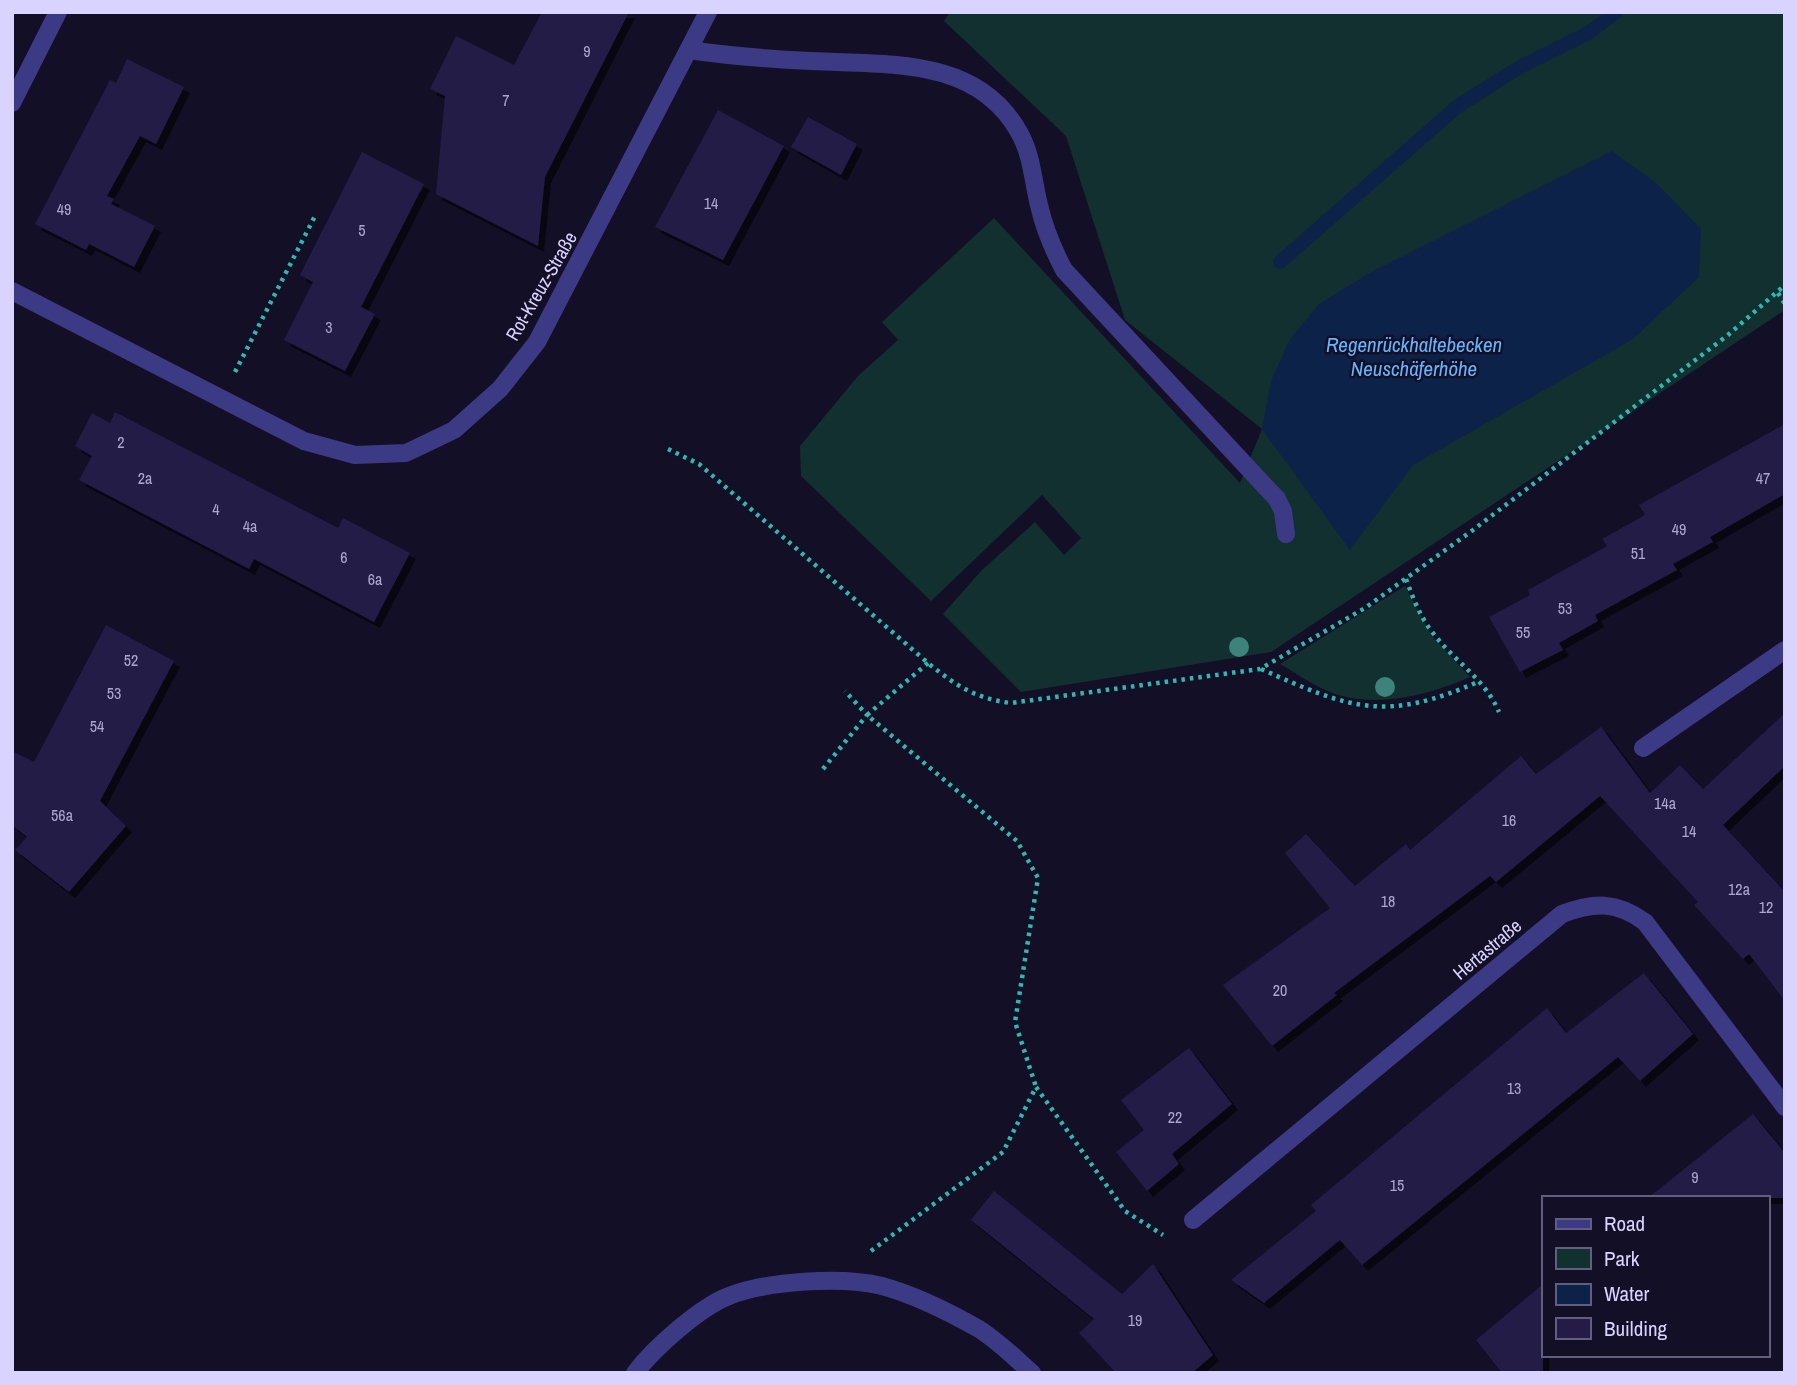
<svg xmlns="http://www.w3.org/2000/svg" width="1797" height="1385" viewBox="0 0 1797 1385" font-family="'Archivo Narrow',sans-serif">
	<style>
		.green { fill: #12302f }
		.water { fill: #0c2248 }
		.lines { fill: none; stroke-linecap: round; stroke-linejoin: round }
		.stream { stroke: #0c2248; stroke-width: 14 }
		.building { fill: #241b47; filter: url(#shadow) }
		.path { stroke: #2fb8b0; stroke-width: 4.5; stroke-dasharray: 3.5 5; stroke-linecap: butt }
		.lane { stroke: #3d3a85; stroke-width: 18 }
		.street { stroke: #3d3a85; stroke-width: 18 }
		.tree { fill: #3d827b }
		.labels { text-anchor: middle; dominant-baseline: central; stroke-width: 5; stroke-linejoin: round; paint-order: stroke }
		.number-label { font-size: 16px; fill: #aca6d1 }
		.street-label { font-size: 19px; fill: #d9d4ff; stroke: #130f26 }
		.water-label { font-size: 21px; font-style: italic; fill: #62b6ff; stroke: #130f26 }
	</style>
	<defs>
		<filter id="shadow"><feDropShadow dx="6" dy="6" stdDeviation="0" flood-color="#0009"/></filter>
	</defs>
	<rect width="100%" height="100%" fill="#130f26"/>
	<path class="green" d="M 950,12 L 1785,12 L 1785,310 L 1271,652 L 1021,692 L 943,614 L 981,571 L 1035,522 L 1064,555 L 1081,538 L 1042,495 L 931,601 L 801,476 L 800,446 L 858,376 L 898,340 L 882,322 L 994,218 L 1240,483 L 1262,429 L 1125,320 L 1066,136 L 944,21 Z
		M 1405,586 L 1432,636 L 1470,677 C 1427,696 1368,711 1323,689 C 1308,682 1294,672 1280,664 Z"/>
	<path class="water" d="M 1612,151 L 1656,183 L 1701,229 L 1699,277 L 1633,339 L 1413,465 L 1350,550 L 1262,429 L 1271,381 L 1290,339 L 1319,304 L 1373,271 Z"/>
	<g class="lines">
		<path class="stream" d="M 1280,262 L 1458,106 L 1520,67 L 1590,32 L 1616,12"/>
	</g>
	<path class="building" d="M 542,12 L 629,12 L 545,177 L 538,246 L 436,194 L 445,96 L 430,89 L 456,36 L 514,65 Z
		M 127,59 L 184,87 L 156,144 L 140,136 L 107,196 L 114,199 L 111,204 L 155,226 L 134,267 L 89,244 L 86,250 L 35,224 L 110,80 L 116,83 Z
		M 718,110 L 784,146 L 723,260 L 655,227 Z
		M 808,117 L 857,144 L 841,175 L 791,147 Z
		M 362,152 L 424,184 L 361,307 L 375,314 L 345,371 L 284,340 L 313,282 L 300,275 Z
		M 115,412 L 338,528 L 343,518 L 410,553 L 374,622 L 254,559 L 249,569 L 79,480 L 92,456 L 75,446 L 92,413 L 110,423 Z
		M 1785,424 L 1785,494 L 1710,537 L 1713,542 L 1673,564 L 1677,570 L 1595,615 L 1598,621 L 1559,643 L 1563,650 L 1520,672 L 1489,617 L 1530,595 L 1528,590 L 1607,546 L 1602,539 L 1645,515 L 1639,505 Z
		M 106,625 L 174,661 L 100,801 L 126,826 L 69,892 L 15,850 L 27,837 L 12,825 L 12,751 L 34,762 Z
		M 1785,713 L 1785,766 L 1723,825 L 1785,892 L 1785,1001 L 1749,954 L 1743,959 L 1694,905 L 1698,902 L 1600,796 L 1496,882 L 1490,876 L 1334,993 L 1337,995 L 1272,1046 L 1223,985 L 1330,908 L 1285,853 L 1306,834 L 1355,886 L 1406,844 L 1410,850 L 1521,756 L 1536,774 L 1601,727 L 1650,793 L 1680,765 L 1703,789 Z
		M 1644,973 L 1693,1034 L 1640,1081 L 1618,1057 L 1362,1265 L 1340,1240 L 1264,1303 L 1231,1280 L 1316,1211 L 1311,1205 L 1547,1008 L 1566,1033 Z
		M 1189,1048 L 1232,1104 L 1172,1154 L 1179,1164 L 1147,1191 L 1116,1152 L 1144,1130 L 1121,1100 Z
		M 1753,1114 L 1785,1153 L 1785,1198 L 1648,1198 Z
		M 994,1191 L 1122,1294 L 1153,1264 L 1213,1355 L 1192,1373 L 1116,1373 L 1079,1333 L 1094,1319 L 971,1220 Z
		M 1543,1284 L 1543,1373 L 1502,1373 L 1476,1340 Z"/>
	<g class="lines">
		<path class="path" d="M 1778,293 L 1785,304
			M 235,372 L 316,214
			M 668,449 L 699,464 L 928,663 C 955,685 976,699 1011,703 L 1260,669 L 1365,608 L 1473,530 L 1728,335 L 1785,285
			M 1406,579 C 1413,598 1420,617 1433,633 C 1454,661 1485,679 1499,712
			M 928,663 L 867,715 L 1017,841 L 1038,878 L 1015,1022 L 1036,1087
			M 1261,669 C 1351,709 1385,723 1480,681
			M 823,769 L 867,715 L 845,691
			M 871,1251 L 1003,1152 L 1036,1087 L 1125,1211 L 1163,1235"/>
		<path class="lane" d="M 689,50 C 729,56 770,59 811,61 C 887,65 978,56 1020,134 C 1032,156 1033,181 1039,205 C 1044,228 1053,249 1064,270 L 1277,499 L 1283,511 L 1286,534
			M 1643,748 L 1785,650"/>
		<path class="street" d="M 12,103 L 58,12
			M 12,291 L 304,441 L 355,455 L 406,453 L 454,430 L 500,389 L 537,342 L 708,12
			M 1193,1220 L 1562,914 C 1594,902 1616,901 1645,922 L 1785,1107
			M 635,1373 C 654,1348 700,1307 729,1296 C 767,1281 842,1276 882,1286 C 915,1295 949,1312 979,1329 C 998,1341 1015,1358 1032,1373"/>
	</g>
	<g class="tree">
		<circle cx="1239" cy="647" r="10"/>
		<circle cx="1385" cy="687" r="10"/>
	</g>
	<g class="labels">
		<g class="number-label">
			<text x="587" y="51">9</text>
			<text x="506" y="100">7</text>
			<text x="711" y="203">14</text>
			<text x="64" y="209">49</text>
			<text x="362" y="230">5</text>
			<text x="329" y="327">3</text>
			<text x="121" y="442">2</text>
			<text x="145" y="478">2a</text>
			<text x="1763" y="478">47</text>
			<text x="216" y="509">4</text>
			<text x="250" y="526">4a</text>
			<text x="1679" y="529">49</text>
			<text x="1638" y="553">51</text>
			<text x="344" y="557">6</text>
			<text x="375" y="579">6a</text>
			<text x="1565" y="608">53</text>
			<text x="1523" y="632">55</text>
			<text x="131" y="660">52</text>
			<text x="114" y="693">53</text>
			<text x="97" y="726">54</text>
			<text x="1665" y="803">14a</text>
			<text x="62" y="815">56a</text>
			<text x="1509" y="820">16</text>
			<text x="1689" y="831">14</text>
			<text x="1739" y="889">12a</text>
			<text x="1388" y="901">18</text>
			<text x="1766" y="907">12</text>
			<text x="1280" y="990">20</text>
			<text x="1514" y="1088">13</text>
			<text x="1175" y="1117">22</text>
			<text x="1695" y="1177">9</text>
			<text x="1397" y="1185">15</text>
			<text x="1135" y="1320">19</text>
		</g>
		<g class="street-label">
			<text transform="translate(541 286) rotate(-60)">Rot-Kreuz-Straße</text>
			<text transform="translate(1487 949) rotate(-40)">Hertastraße</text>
		</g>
		<g class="water-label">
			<text x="1414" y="344">Regenrückhaltebecken<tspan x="1414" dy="24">Neuschäferhöhe</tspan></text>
		</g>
	</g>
	<rect width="1797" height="1385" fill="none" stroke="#d9d4ff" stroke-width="28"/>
	<rect x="1542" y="1196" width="228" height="161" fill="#130f26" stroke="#625e7d" stroke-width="2"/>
	<rect x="1556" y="1219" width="35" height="10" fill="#3d3a85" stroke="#625e7d" stroke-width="2"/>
	<text x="1604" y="1231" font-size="21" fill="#d9d4ff">Road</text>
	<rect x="1556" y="1248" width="35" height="21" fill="#12302f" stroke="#625e7d" stroke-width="2"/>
	<text x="1604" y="1266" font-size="21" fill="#d9d4ff">Park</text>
	<rect x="1556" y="1284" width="35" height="21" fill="#0c2248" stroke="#625e7d" stroke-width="2"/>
	<text x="1604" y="1301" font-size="21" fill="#d9d4ff">Water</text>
	<rect x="1556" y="1318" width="35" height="21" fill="#241b47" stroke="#625e7d" stroke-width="2"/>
	<text x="1604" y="1336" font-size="21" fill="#d9d4ff">Building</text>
</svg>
